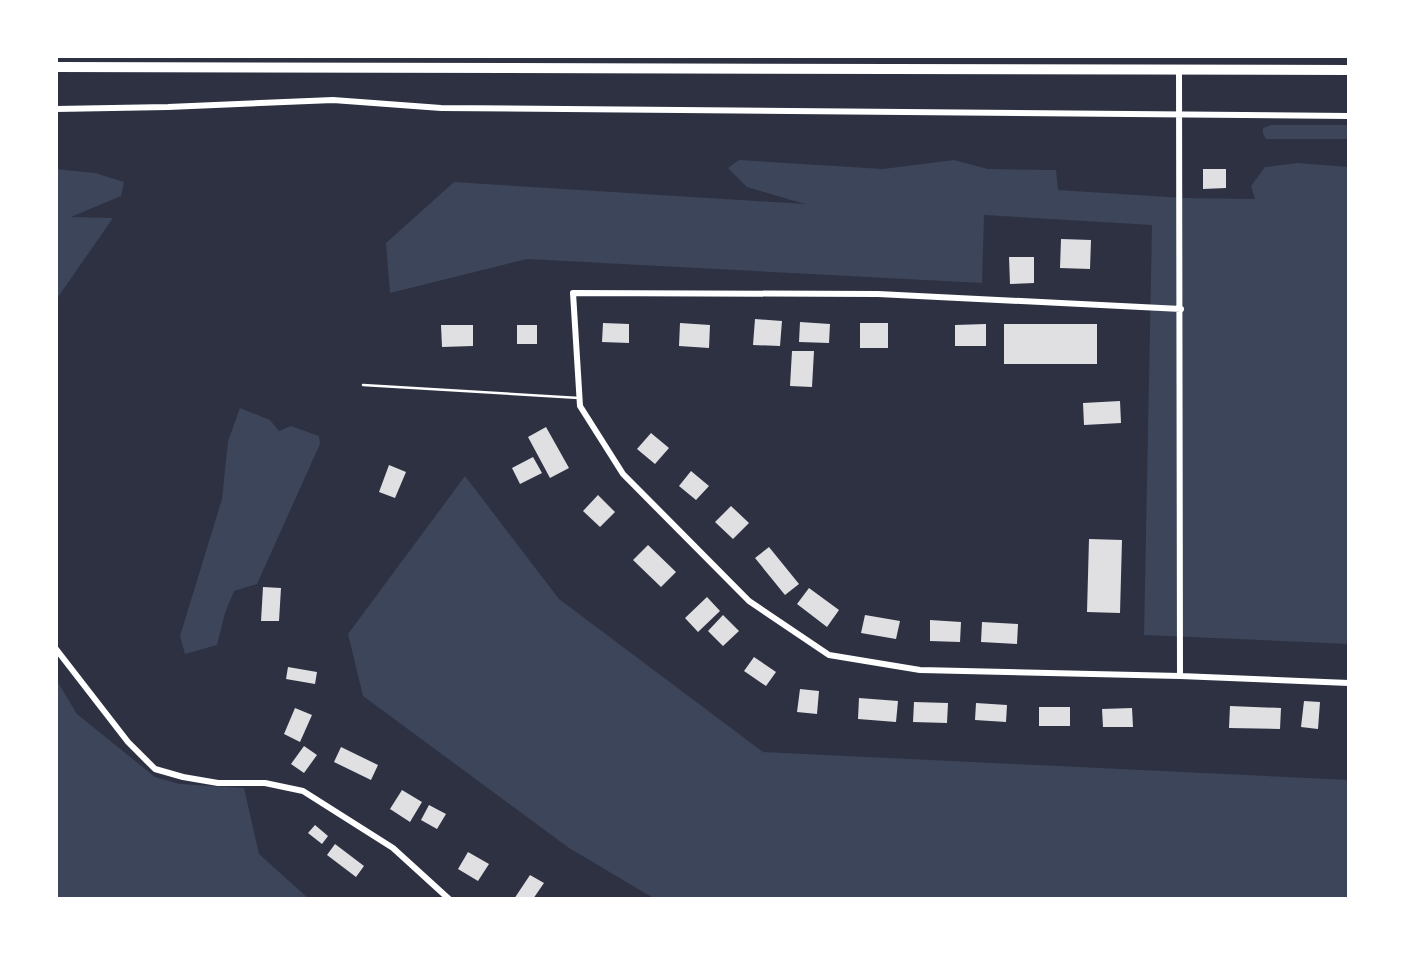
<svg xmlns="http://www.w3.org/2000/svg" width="1405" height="955" viewBox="0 0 1405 955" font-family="'PT Sans Narrow',sans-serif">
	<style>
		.green { fill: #3c4559 }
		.building { fill: #e0e0e3 }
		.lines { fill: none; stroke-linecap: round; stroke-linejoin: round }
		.service { stroke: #fff; stroke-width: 2.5 }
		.minor { stroke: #fff; stroke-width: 6 }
		.trunk { stroke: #fff; stroke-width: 10 }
	</style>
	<rect width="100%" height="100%" fill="#2d3142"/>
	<path class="green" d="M 1271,125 L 1349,125 L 1349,139 L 1266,139 L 1263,134 L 1263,128 Z
		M 739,160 L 883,169 L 954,160 L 988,169 L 1056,170 L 1058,190 L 1184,198 L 1255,199 L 1251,186 L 1265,167 L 1297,163 L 1349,167 L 1349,644 L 1144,635 L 1152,225 L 984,215 L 982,283 L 527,259 L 390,293 L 386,243 L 454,182 L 805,204 L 747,187 L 728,168 Z
		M 56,169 L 95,173 L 124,182 L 121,196 L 71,217 L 113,218 L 56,300 Z
		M 240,408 L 270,420 L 279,431 L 291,426 L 319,436 L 320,444 L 257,584 L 234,591 L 225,613 L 217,645 L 185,654 L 180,636 L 222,499 L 228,441 Z
		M 465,476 L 559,599 L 763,752 L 1349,780 L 1349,899 L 655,899 L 569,848 L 363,696 L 348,634 Z
		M 56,679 L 77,714 L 155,777 L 180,784 L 244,788 L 259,854 L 309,899 L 56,899 Z"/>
	<path class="building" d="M 1203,169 L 1226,169 L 1226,188 L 1203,189 Z
		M 1061,239 L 1091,240 L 1090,269 L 1060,268 Z
		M 1009,257 L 1034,257 L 1034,283 L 1010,284 Z
		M 755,319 L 782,321 L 780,346 L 753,345 Z
		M 800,322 L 830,324 L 829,343 L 799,342 Z
		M 603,323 L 629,324 L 629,343 L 602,342 Z
		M 680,323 L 710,325 L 709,348 L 679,346 Z
		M 860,323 L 888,323 L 888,348 L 860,348 Z
		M 986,324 L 986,346 L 955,346 L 955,325 Z
		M 1004,324 L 1097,324 L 1097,364 L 1004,364 Z
		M 441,325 L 473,325 L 473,346 L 442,347 Z
		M 517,325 L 537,325 L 537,344 L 517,344 Z
		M 792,351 L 814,351 L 812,387 L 790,386 Z
		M 1120,401 L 1121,423 L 1084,425 L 1083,403 Z
		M 546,427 L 569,468 L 550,478 L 528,437 Z
		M 651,433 L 669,448 L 655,464 L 637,449 Z
		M 533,457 L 542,473 L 520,484 L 512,468 Z
		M 389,465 L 406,472 L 395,498 L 379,492 Z
		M 691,471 L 709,486 L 696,500 L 679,486 Z
		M 598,495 L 615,512 L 600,527 L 583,511 Z
		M 731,506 L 749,523 L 733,539 L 715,522 Z
		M 1089,539 L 1122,540 L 1120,613 L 1087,612 Z
		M 648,545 L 676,572 L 661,587 L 633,560 Z
		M 769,547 L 799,584 L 785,595 L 755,558 Z
		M 263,587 L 281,588 L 279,621 L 261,621 Z
		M 809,588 L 839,610 L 827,627 L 797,604 Z
		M 707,597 L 720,611 L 698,632 L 685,618 Z
		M 723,615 L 739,631 L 723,646 L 708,631 Z
		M 865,615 L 900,621 L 896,639 L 861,633 Z
		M 930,620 L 961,622 L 960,642 L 930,641 Z
		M 982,622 L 1018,624 L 1017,644 L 981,642 Z
		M 754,657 L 776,672 L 766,686 L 744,671 Z
		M 288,667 L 317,672 L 315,684 L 286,679 Z
		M 800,689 L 819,691 L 817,714 L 797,712 Z
		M 859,698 L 898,701 L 896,722 L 858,719 Z
		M 1304,701 L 1320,702 L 1318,729 L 1301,727 Z
		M 914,702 L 948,703 L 947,723 L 913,722 Z
		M 976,703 L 1007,705 L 1006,722 L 975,720 Z
		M 1230,706 L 1281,708 L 1280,729 L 1229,728 Z
		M 1039,707 L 1070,707 L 1070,726 L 1039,726 Z
		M 295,708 L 312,715 L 300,742 L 284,734 Z
		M 1132,708 L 1133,727 L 1103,727 L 1102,709 Z
		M 304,746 L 317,755 L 304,773 L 291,764 Z
		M 341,747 L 378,765 L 371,780 L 334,762 Z
		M 402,790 L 422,802 L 410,822 L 390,809 Z
		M 429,805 L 446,814 L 437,829 L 421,820 Z
		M 315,825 L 328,836 L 322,844 L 308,833 Z
		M 335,844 L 364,866 L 356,877 L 327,855 Z
		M 468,852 L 489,864 L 478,881 L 458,869 Z
		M 530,875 L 544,883 L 533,899 L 514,899 Z"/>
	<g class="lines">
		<path class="service" d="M 363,385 L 579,398"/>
		<path class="minor" d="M 1179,68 L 1180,676 L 920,670 L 829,655 L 749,601 L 623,474 L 580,406 L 573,293 L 878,294 L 1181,309
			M 56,109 L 168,107 L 333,100 L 441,108 L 1349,116
			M 56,649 L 128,742 L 155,769 L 183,777 L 218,783 L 265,783 L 303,791 L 393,848 L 449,899
			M 1180,676 L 1349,683"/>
		<path class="trunk" d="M 56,67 L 1349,70"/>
	</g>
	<rect width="1405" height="955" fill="none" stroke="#ffffff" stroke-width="116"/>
</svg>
